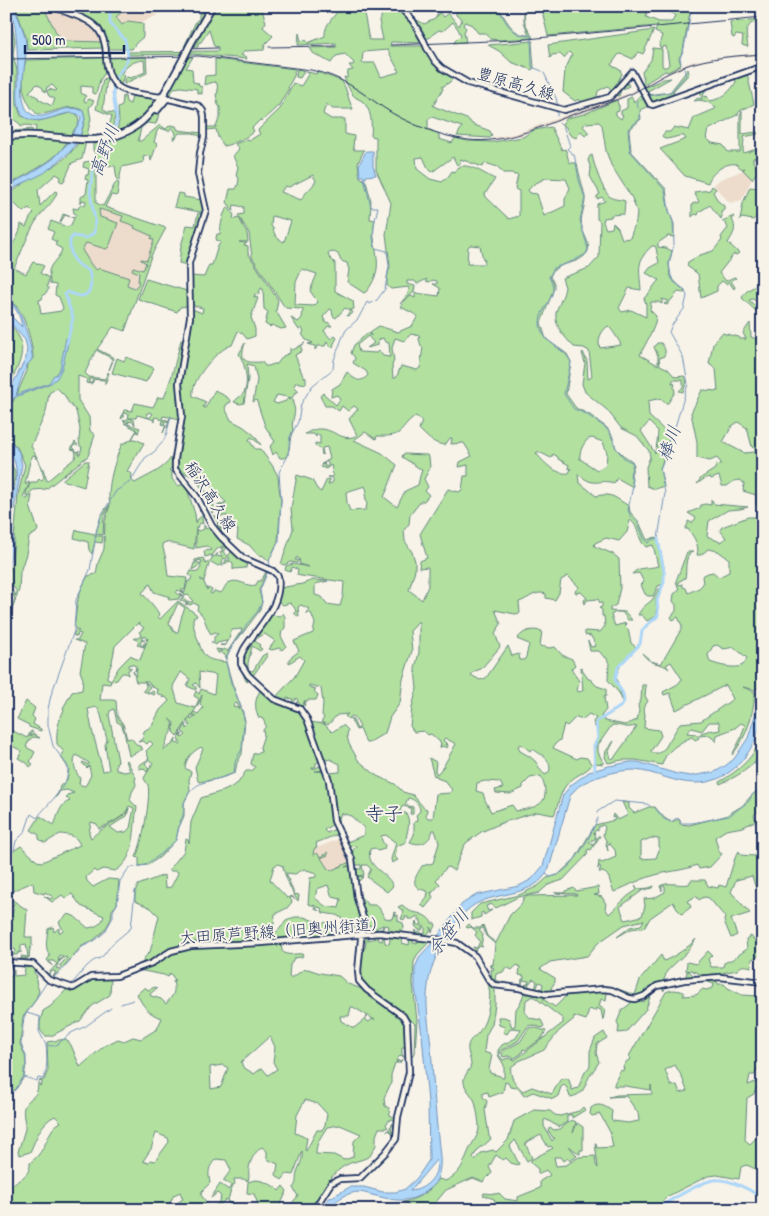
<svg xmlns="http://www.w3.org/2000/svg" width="769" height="1216" viewBox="0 0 769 1216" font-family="'Patrick Hand','Klee One',sans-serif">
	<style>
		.built { fill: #eddccc }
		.green { fill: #b1e09f; stroke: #66887e; fill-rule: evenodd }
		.water { fill: #add6f8; stroke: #7393ba; fill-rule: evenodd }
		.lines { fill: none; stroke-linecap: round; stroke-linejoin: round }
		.stream { stroke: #7393ba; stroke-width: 1 }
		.river { stroke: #add6f8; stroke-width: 3 }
		.major-casing { stroke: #1b2f5e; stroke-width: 8 }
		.highway-casing { stroke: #1b2f5e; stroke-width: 9 }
		.major { stroke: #f7f3e8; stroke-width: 4.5 }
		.highway { stroke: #f7f3e8; stroke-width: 5.5 }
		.rail { stroke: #1b2f5e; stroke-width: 1 }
		.major-bridge-casing { stroke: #1b2f5e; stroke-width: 8; stroke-linecap: butt }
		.highway-bridge-casing { stroke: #1b2f5e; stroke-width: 9; stroke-linecap: butt }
		.major-bridge { stroke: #f7f3e8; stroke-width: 4.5 }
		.highway-bridge { stroke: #f7f3e8; stroke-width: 5.5 }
		.labels { text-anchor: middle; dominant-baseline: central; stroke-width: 4; stroke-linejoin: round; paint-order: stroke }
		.street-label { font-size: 16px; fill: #1b2f5e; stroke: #f7f3e8 }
		.water-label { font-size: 18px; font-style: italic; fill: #38507d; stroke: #f7f3e8 }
		.quarter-label { font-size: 19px; fill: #1b2f5e; stroke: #f7f3e8 }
	</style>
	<rect width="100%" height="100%" fill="#f7f3e8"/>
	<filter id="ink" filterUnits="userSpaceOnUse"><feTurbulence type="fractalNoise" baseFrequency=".02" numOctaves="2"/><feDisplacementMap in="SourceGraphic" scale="10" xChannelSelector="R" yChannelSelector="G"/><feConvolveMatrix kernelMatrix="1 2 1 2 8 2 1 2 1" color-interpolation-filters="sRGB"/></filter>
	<g filter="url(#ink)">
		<path class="built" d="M 119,6 L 160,6 L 163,10 L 154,17 L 141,22 L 128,21 L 122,25 L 116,16 L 121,12 Z
			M 51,7 L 84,21 L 96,28 L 103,42 L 66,41 L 57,34 L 46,12 Z
			M 763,53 L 763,55 L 712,59 L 692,64 L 666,75 L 626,96 L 605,105 L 529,131 L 519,137 L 518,135 L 492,140 L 492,138 L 517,133 L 589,107 L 589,106 L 604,102 L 631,92 L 674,69 L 692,62 L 712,58 Z
			M 743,170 L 752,179 L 742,200 L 730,203 L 713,185 L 719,180 Z
			M 104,208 L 165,230 L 151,256 L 140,289 L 98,274 L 82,253 L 80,247 L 99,219 L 98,209 Z
			M 341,838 L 352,864 L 332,872 L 327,870 L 320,858 L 314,855 L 314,849 Z"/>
		<path class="green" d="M 6,6 L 8,6 L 15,40 L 13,55 L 17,70 L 17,104 L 21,116 L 39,121 L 74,112 L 78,116 L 79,123 L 69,137 L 6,136 L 6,132 L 32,129 L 33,133 L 35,133 L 36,126 L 25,125 L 21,127 L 20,124 L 12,118 L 10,123 L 6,125 L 6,102 L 8,103 L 9,101 L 6,99 L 9,97 L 6,96 L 8,51 L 6,51 L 8,47 Z
			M 15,6 L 50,6 L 51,7 L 46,12 L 57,34 L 66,41 L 103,42 L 104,48 L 27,50 L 26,37 Z
			M 57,6 L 119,6 L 122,12 L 116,17 L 122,25 L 128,21 L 143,23 L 143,37 L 136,43 L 132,49 L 107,49 L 100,28 Z
			M 204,6 L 242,6 L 244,9 L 250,6 L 262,6 L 262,10 L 266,22 L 263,27 L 273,36 L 265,44 L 264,50 L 245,51 L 241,55 L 246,57 L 247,59 L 192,54 L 129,55 L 129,52 L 218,51 L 218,47 L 214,46 L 209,30 L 201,42 L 198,43 L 198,47 L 184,47 L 196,21 L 199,19 L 199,13 L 202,13 Z
			M 340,6 L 345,6 L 346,10 L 360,11 L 359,6 L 382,6 L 364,13 L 369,40 L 383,40 L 379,21 L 386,7 L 384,6 L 403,6 L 417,20 L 424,24 L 435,19 L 439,12 L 443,17 L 448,13 L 459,26 L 462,20 L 456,15 L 456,10 L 454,6 L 497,6 C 506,18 512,36 529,35 L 524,22 L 524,9 L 525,23 L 533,38 L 500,40 L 490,39 L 486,33 L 478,33 L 472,25 L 465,22 L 463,25 L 466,28 L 464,32 L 466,42 L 453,43 L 461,35 L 458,29 L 453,22 L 443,31 L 439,30 L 433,34 L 431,37 L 422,40 L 423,43 L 391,42 L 390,46 L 424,46 L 448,74 L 454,77 L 450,82 L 442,87 L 443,89 L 433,106 L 469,120 L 472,124 L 490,131 L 492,136 L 490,138 L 457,136 L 462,127 L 432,117 L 428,119 L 428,129 L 439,134 L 439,139 L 452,143 L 455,138 L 468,141 L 493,142 L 523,137 L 534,130 L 551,127 L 562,150 L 565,149 C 568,153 567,159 570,163 L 577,163 C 579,175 583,186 585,197 C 586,207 579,216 582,228 C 584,236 592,245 587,253 C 577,267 555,260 550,277 L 554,283 L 554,288 L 541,323 L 546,339 L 567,354 L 571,362 L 566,394 L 576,408 L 590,415 L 607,428 L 612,435 L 616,448 L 623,455 L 632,461 L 634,465 L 631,474 L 633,487 L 617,478 L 614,483 C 596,478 597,489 578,474 L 579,482 L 596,496 C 613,492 616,499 629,506 L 630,512 L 639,522 L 647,540 L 656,537 L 658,539 L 664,567 L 664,584 L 658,586 L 653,596 L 648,596 L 645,594 L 641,585 L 644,582 L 639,573 L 632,574 C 639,566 648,569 658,566 L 653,545 L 646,547 C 637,540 640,526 630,520 L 627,532 L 619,541 L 606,538 L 595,543 L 594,546 L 613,554 L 619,559 L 620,588 L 616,605 L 610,608 L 610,611 L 625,612 L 632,620 L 628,620 L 622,612 L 616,612 L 611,615 L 615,626 L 626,623 L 625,626 L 628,629 L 631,643 L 637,648 L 621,664 L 616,676 L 623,702 L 619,693 L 608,680 L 609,663 L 606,657 L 604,657 L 599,651 L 590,651 L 588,641 L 591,647 L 596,646 L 591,636 L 585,635 L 585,631 L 600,632 L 605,626 L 604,616 L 602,616 L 602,610 L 599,608 L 602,607 L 602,603 L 600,603 L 598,599 L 587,600 L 585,604 L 584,600 L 587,598 L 581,592 L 576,593 L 575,591 L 579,587 L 568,576 L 561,580 L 559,593 L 555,600 L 546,598 L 546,594 C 535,590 529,599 519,602 L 520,613 L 515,614 L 495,610 L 501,624 L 495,633 L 500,647 L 481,669 L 475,671 L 471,675 L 480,680 L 486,678 L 508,646 L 512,656 L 519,654 L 520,660 L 524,660 L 526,657 L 529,644 L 517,639 C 524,630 531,629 542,631 L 540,646 L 550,648 L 555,647 L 562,655 L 572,659 L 575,665 L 571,669 L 579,681 L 577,691 L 580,692 L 583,690 L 581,667 L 588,679 L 590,679 L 597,686 L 606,689 L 606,696 L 604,697 L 606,710 L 601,716 L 605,721 L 625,725 L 637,720 L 639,711 L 638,705 L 641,700 L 642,685 L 646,685 L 645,696 L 648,701 L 643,708 L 645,714 L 644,728 L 659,730 L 661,736 L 651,751 L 652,753 L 659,753 L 665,748 L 680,723 L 701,721 L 733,699 L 726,685 L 676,710 L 670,693 L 664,695 L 663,692 L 678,684 L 682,679 L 671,662 L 666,665 L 669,669 C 660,661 652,667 642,653 L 651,661 L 661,664 L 682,628 L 682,626 L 678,617 L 673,620 L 671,617 L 676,611 L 676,605 L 673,601 L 674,594 L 679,590 L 676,581 L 687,552 L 694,552 L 690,553 C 684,561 687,569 685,578 L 678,582 L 679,585 L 682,584 L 683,587 L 686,588 L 688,593 L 699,588 L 703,584 L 702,576 L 708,573 L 713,572 L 719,577 L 729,572 L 729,559 L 718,551 L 708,549 L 701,555 L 697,555 C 700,546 694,537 688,529 L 685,529 L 688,524 L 688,521 L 692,523 L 696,518 L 688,513 L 700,508 L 701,505 L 705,504 L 711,505 L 711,500 L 712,500 L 714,504 L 748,507 L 740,509 L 728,510 L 709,521 L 707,536 L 720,542 L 726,538 L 720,530 L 722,527 L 748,517 L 758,517 L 760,506 L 756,505 L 756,495 L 743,491 L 744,483 L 740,480 L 734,481 L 727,486 L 722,486 L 719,476 L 711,479 L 710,477 L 704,479 L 697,484 L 701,478 L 715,469 L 716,464 L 719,466 L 721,463 L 717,458 L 710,461 L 697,458 L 697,442 L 691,413 L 702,390 L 718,391 L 716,369 L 709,364 L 713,344 L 722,333 L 739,337 L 740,339 L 746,339 L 743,333 L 750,323 L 751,337 L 759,340 L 763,344 L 761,351 L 763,352 L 763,678 L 761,684 L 755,690 L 743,687 L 755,692 L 755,695 C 752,718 747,737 732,755 L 741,738 L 745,725 L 741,723 L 735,728 L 717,735 L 716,742 L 710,735 L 699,736 L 701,733 L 711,730 L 714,731 L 720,730 L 719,722 L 709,722 L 702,731 L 692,728 L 689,730 L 687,733 L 696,734 L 699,738 L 695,740 L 692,737 C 680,742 665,751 662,765 L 636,760 L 622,760 L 608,763 L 605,757 L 606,751 L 614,741 L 609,751 L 611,759 L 614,758 L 637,726 C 623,729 624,725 612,725 L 598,745 L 598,752 L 604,764 L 595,763 C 592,750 599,741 598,729 L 595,727 L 593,722 L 596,718 L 589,714 L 583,719 L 576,717 L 567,726 L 564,724 L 560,740 L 555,744 L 553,748 L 577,759 L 580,757 L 587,758 L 592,765 C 586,772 576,775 569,782 C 560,790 559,804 554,815 L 537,812 L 504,822 L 481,832 L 466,843 L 463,848 L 454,871 L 448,867 L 446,868 L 436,880 L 440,884 L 432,893 L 431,892 L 433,898 L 425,908 L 421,905 L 427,897 L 428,892 C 426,890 422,890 420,889 C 409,884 418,873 422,866 L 433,863 L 439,843 L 435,830 L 433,830 C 430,841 422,847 410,842 L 414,835 L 414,822 L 418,821 L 416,815 L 420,811 C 420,805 415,799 408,798 L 405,805 L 413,807 L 413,814 L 410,814 L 411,808 L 403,806 L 400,810 L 401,813 L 406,813 C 412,825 406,830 406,842 L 397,846 L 395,857 L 398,860 L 392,863 L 391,859 L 396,843 L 386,835 L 381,836 L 382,841 L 385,845 L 384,849 L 378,851 L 375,848 L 370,849 C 366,869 386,870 393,886 L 387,892 L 367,877 L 371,869 L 367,865 L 362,865 L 364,875 L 356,876 L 356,867 L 357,869 L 361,869 L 361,865 L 355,865 L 351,852 L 356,847 L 356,846 L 350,847 L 347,842 L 364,835 L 364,828 L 351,816 L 341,813 L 337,825 C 331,808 335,790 329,773 L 340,772 L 340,764 L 330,759 L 323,761 L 310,722 L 324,724 L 332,732 L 343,725 L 348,730 L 347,736 L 349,744 L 358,760 L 377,776 L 395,784 L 403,792 L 413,795 L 424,808 L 427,809 L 426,816 L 428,818 L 433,818 L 436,794 L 450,793 L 452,790 L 445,781 L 437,778 L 436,775 L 434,776 L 429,758 L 436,762 L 435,771 L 437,774 L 443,767 L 456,744 L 445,738 L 443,740 L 446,743 L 445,745 L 447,743 L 448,746 L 447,748 L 442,746 L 440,748 L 441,743 L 431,734 L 428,735 L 424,731 L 414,732 L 410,726 L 412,707 L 417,689 L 415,669 L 419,652 L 419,622 L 417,622 L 415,626 L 410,631 L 412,651 L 403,679 L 400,703 L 390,717 L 385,733 L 368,743 L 366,743 L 360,729 L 356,730 L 350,718 L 353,720 L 357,729 L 360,727 L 355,718 L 352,716 L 348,719 L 345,716 L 348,714 L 337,715 L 328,725 L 321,722 L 324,718 L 322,715 L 323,703 L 321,688 L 309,685 L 309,687 L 316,689 L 314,691 L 318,695 L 316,700 L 307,700 L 304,706 L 305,700 L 302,707 L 298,702 L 296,704 L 298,700 L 296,698 L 293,704 L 292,703 L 293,699 L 287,698 L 286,702 L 290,703 L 277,699 L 276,697 L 295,676 L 304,660 L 300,656 L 289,663 L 289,659 L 299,651 L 294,641 L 313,633 L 315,623 L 311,613 L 306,613 L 309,609 L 301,605 L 298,607 L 299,617 L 294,613 L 296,611 L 294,607 L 290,603 L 283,605 L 278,601 L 280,588 L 302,584 L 313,580 L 328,581 L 315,584 L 315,595 L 322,597 L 327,604 L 340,606 L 343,596 L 344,582 L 301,576 L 297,575 L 298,570 L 292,567 L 290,572 L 285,570 L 286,566 L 293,564 L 309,567 L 299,564 L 300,561 L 297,557 L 295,560 L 299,560 L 297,563 L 290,562 L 285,565 L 281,564 L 293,529 L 291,508 L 297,475 L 312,480 L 317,489 L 321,492 L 327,479 L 330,480 L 328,485 L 333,482 L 333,478 L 327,477 L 331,477 L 333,475 L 331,465 L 326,469 L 321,467 L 322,463 L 323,465 L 324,462 L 325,467 L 328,466 L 328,462 L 325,462 L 330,459 L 327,447 L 322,448 L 323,454 L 322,455 L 321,450 L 315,445 L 315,443 L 320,444 L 320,435 L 317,434 L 316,437 L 314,434 L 305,434 C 329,418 340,446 357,435 L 349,419 L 358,409 L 354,406 L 348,411 L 342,406 L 339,411 L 332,406 L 325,406 L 320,396 L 323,393 L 336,405 L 340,399 L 337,395 L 331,397 L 332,389 L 340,384 L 347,372 C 353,377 359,386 368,375 L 366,371 L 353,363 L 355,358 L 351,353 L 354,345 L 368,333 L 371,336 L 370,332 L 379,326 L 398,332 L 412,326 L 418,316 L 401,307 L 406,299 L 411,296 L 415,298 L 415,293 L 439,296 L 440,288 L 433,284 L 437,284 L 437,281 L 433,280 L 429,282 L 426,281 L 427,279 L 417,284 L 415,281 L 407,281 L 407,284 L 415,286 L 414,292 L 400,304 L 408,294 L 409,287 L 391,289 L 387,286 L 387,278 L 390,266 L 386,234 L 391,203 L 376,170 L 376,137 L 371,136 C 372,125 372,109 362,101 C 359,99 355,98 352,94 C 349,89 346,83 344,77 L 347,78 L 348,71 L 353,70 L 349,65 L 353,65 L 354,63 L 345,54 L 336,56 L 331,63 L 313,53 L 310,48 L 336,47 L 336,43 L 298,45 L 299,33 L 301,41 L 306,40 L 308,43 L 325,36 C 324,23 336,17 340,6 ZM 388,50 C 391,58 396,64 399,72 L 381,77 L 375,63 L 362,63 L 363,52 ZM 423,157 L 428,168 L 432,172 L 453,157 L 457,165 L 460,164 L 460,159 L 483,167 L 485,163 L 498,167 L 503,173 L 512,173 L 514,175 L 518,175 L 515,189 L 519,191 L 519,216 L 509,219 L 486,197 L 485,194 L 495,179 C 483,174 463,157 454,172 L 452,171 L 448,177 L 442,182 L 430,179 L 417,169 L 416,158 ZM 546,178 L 566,179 L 570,188 L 565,199 L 565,206 L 544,216 L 537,194 L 530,193 L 528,190 L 534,184 ZM 470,245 L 480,246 L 483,259 L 485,260 L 484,264 L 467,264 L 468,247 ZM 411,334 L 420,336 L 419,339 L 421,346 L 423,347 L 420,368 L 417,370 L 401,366 L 396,378 L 393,378 L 392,365 L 394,361 L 392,348 L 395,338 L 404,341 ZM 368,336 L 374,343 L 367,348 L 378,345 L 378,340 L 383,338 L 385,342 L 389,343 L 390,357 L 383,356 L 379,351 L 376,353 L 359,352 L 357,345 ZM 416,416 L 422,421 L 419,429 C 427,437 433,444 445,445 L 450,438 L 452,438 L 451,444 L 464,443 L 472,456 L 460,462 L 459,467 L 468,465 L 468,476 L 464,476 L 462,490 L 459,492 L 448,489 L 420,534 L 427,558 L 420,561 L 419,568 L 428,567 L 428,586 L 422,600 L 409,590 L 415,570 L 415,561 L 412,552 L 405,541 L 404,530 L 409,524 L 410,515 L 421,501 L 424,501 L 429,495 L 425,491 L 428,487 L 424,479 L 430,468 L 429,457 L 427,455 L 403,454 L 402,457 L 422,470 L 420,476 L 418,485 L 405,491 L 397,507 L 384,497 C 389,487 392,476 397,465 L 382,453 L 354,440 L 365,432 L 376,439 L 377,436 C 406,437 397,430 416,416 ZM 738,422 L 747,428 L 752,447 L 756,449 L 755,452 L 744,453 L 723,442 L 732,426 ZM 592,438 L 603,442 L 607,453 L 606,465 L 597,470 L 580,459 C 579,452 583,444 588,439 ZM 537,452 L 539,452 L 551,458 L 553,454 L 558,457 L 558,459 L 569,465 L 568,468 L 571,469 L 569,473 C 556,475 544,463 536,453 ZM 365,486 L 367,491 L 365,494 L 367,505 L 365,510 L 350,511 L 347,503 L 346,492 ZM 717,645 L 724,649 L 734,647 L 747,658 C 746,660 745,663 743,665 C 735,670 718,665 710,662 L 708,655 L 713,646 ZM 521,744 L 530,751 L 533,749 C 542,756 550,757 550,770 L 546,775 C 540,772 539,766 535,761 C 530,756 525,754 520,751 L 518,746 ZM 541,776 C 552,803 540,807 516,811 L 512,805 L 491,812 L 485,800 L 483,793 L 476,791 L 477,783 L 485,781 L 500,782 L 503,788 L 495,790 L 496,793 L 510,794 L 523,788 L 523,785 L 530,778 Z
			M 545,6 L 648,6 L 646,17 L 659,22 L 672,22 L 675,15 L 666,11 L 668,6 L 691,6 L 683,51 L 679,58 L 681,65 L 668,72 L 665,71 L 641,86 L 640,84 L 644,80 L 642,72 L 651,60 L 653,48 L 662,49 L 662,65 L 663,67 L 667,67 L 669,64 L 666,46 L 661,48 L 659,46 L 662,35 L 655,32 L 658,24 L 656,26 L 548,36 L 543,15 Z
			M 763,19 L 763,22 L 752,23 C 743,30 747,37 748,47 L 742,45 L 743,36 L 736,35 L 734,38 L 732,37 L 730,22 Z
			M 654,30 L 643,54 L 638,52 L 633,59 L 624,55 L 619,54 L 611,65 L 620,70 L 622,74 L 615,87 L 618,90 L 625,82 L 627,82 L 629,86 L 621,90 L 619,96 L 615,95 L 608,86 L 598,91 L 596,101 L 582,104 L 579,99 L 575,101 L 563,92 L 565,70 L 572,55 L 569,52 L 564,58 L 560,54 L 552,55 L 550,58 L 548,45 Z
			M 533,41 L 532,43 L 534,68 L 532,70 L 511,62 L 499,51 L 488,45 Z
			M 146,57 L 147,73 L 124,84 L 124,80 L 126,77 L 131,78 L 145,72 L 144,60 C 133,61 127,65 121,74 L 124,76 L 121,84 L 119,86 L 111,78 L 107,58 Z
			M 186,57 L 193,57 L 186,68 L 192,69 L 193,82 L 198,83 L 199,86 L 202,87 L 202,94 L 197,93 L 197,89 L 181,87 L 174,88 L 160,111 L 156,124 L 147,123 L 141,128 L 138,141 L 141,141 L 160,125 L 166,129 L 170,125 L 176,126 L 178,130 L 202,133 L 205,127 L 216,127 L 220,116 L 220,107 L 218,105 L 216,94 L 218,93 L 217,83 L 214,82 L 204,85 L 205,76 L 215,75 L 215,59 L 295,69 L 295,72 L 293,72 L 295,74 L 288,87 L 289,88 L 279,105 L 262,121 L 260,120 L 252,128 L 254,131 C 247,138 233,144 224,146 L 218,137 L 216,129 L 207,130 L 206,133 L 202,137 L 193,133 L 179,133 L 174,140 L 173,138 L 176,133 L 172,127 L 169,131 L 160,128 L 157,131 L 154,142 L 157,144 L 151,161 L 150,155 L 143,157 L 144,162 L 122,167 L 119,181 L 117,180 L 115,166 L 99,165 L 96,169 L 96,203 L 103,206 L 116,182 L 119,183 L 117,196 L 111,195 L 105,207 L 166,228 L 151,256 L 125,331 L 113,327 L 97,349 L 114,358 L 109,370 L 113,359 L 96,350 L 85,373 L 89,377 L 105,379 L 108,372 L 109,373 L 105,384 L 105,380 L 89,379 L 89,383 L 92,383 L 93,380 L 93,382 L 91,384 L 86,383 L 87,379 L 78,376 L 78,400 L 89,417 L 90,431 L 95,435 L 88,456 L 46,489 L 33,490 L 26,497 L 26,493 L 31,482 L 37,482 L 39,479 L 42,481 L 44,477 L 38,459 L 35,458 L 36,456 L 33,455 L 30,461 L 25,484 L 27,484 L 28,481 L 30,482 L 23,497 L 27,499 L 32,495 L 30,506 L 38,530 L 36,533 L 29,537 L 26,554 L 20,572 L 19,590 L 11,612 L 15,598 L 11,592 L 14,592 L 15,596 L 17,592 L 12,585 L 6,591 L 6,583 L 12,562 L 18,495 L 25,465 L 17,447 L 6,436 L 6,420 L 10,407 L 17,394 L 27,371 L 28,364 L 33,358 C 33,345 25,315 16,306 C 13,303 9,301 6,299 L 6,249 C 15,244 20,234 21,224 L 26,227 L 30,218 L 34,213 L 29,208 L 23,212 L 14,203 L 6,209 L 6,197 C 15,190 23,183 32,178 C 50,168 69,160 79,141 L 86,141 L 82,159 L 72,163 L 64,181 L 62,182 L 59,180 L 61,177 L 56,174 L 38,190 L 40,206 L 55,191 L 57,192 C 54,203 45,208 39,217 C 30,228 21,254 14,268 L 26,274 L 33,262 L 44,266 L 40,273 L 49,278 L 47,286 L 49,289 L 43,296 L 42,299 L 39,300 L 41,314 L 61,311 L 63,308 L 59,297 L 55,295 L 56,285 L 50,284 C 50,279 49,275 49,271 C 51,262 60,258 62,249 L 55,245 L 57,242 L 51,239 L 54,232 L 48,229 L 51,221 L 67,227 L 71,225 L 74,218 L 65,215 L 60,223 L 63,214 L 74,218 L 76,214 L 74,213 L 73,208 L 78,209 L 80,205 L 84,205 L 85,206 L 86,201 L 82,200 L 81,203 L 81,197 L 86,194 L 88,180 L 85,179 L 86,175 L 88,175 L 89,169 L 83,167 L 84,162 L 93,161 L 96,155 L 93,150 L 93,144 L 113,141 L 114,138 L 140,125 ZM 99,209 L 123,216 L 121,221 L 135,226 L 134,228 L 152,236 L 151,239 L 154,240 L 147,260 L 141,259 L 141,260 L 146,263 L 143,270 L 133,267 L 132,270 L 139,273 L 138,282 L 139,283 L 135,288 L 127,285 L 129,278 L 99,268 L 97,270 L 92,266 L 82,250 L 86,243 L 106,249 L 109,247 L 118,223 L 100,217 ZM 57,388 L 65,396 L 68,402 L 76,411 L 80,429 L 79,440 L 80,446 L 82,447 L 80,454 L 78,454 L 79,450 L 77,452 L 73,447 L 74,445 L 78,445 L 75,442 L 71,449 L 75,450 L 76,454 L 75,458 L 47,481 L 43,469 L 31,446 L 46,412 L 49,393 Z
			M 105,58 L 105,73 L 100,80 L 96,94 L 92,93 L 92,87 L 81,86 L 81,93 L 86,96 L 84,101 L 86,102 L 89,99 L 94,101 L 89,108 L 91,119 L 86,139 L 80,138 L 85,119 L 83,111 C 68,101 54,115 37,114 C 22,100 20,80 26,60 ZM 37,84 L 43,88 L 43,90 L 46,92 L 47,87 L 52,85 L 57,90 L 55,91 L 49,89 L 47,92 L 49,96 L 55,99 L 52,106 L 38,99 L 39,98 L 29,92 Z
			M 297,69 L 316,74 L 317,72 L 342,81 C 347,89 348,100 353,109 L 333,109 L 326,104 L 323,114 L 331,119 L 345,119 L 345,134 L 354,136 L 353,148 L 354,150 L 364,150 L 358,163 L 360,177 L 366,181 L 371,201 L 370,219 L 375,220 C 369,245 386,261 371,285 C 369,288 368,291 364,293 L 347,282 L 349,270 L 347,263 L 341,261 L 338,254 L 334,252 L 328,253 L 329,257 L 335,263 L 335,291 L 353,301 L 354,309 L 351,310 L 353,313 L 347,316 L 350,310 L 345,308 L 336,318 L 333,316 L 332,310 L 330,309 L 323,317 L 326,323 L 328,322 L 332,326 L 328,326 L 324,331 L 331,339 L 335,336 L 337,338 L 334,343 L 333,348 L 328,344 L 327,341 L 325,346 L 318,346 L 315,350 L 315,346 L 308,344 L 313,343 L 306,340 L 302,334 L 304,332 L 302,328 L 299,330 L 291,318 L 298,322 L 302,318 L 303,309 L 286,308 L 284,306 L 252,257 L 249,233 L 238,215 L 244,214 L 244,207 L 234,205 L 233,211 L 227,202 L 230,189 L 236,189 L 238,185 L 239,178 L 236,175 L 238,167 L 233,156 L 239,149 L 235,144 L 247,139 L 250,140 L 260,134 L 258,130 L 280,109 L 293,83 L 301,86 L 309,73 L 304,71 L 300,78 L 296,77 ZM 313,175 L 316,181 C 311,189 305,192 301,200 L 281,192 L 285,186 L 289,187 ZM 272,216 L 291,221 L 284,242 C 278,239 274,236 273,228 L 271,226 ZM 302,269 L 317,274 L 310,291 L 318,302 L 314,306 L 295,305 L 296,282 Z
			M 688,69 L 689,74 L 673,91 L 674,94 L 665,100 L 652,104 L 643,88 L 664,79 L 671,78 L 646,92 L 647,95 L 670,92 Z
			M 747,73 L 754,104 L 740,111 L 737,115 L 708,130 L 706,138 L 712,143 L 723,145 L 728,152 L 740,152 L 740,115 L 742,111 L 742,134 L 757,132 L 758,134 L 744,137 L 743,151 L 744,153 L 763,147 L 763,163 L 760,163 L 759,157 L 753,158 L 753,161 L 758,171 L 752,179 L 743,170 L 745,168 L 742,169 L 736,164 C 725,162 711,173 708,183 L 685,176 L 660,149 L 686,139 L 684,136 C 678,135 672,139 665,139 L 662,136 L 665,132 L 670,132 L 674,127 L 689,130 L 694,118 L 715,109 L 716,108 C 709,102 703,99 694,101 L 698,98 L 702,99 L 700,91 L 704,88 L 705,92 L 703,93 L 704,97 L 707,96 L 710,101 C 722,99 730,92 736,82 L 735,77 Z
			M 105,78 L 107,78 L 103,109 L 107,112 L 115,113 L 115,117 L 110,136 L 106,137 L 112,116 L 96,109 L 103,80 Z
			M 133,93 L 156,98 L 152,101 L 155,105 L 142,121 L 116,135 L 119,121 L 118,108 L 122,106 L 123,96 L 125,96 L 126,102 L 130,104 Z
			M 642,93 L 650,105 L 640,110 L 641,119 L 629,130 L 631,151 L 666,189 L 669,211 L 674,224 L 674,237 L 668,236 L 658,243 L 658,247 L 666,248 L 672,251 L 669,264 L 670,276 L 685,292 L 684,293 L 678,292 L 667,305 L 664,304 L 669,301 L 662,299 L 662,304 L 658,302 L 651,302 L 650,310 L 656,316 C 655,330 646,342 640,355 L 658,365 L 658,356 L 654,347 L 657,343 L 661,343 C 665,348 667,352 663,357 L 659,358 L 660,365 L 668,369 L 675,377 L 684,376 L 687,381 L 683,392 L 679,391 L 683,387 L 683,380 L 673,380 L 672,383 L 675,384 L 674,387 L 675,392 L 668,403 L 665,403 L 663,400 L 657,399 L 648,401 L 649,416 L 665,431 L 669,438 L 660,470 L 664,486 L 655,489 L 647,486 L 646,467 L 650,457 L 649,451 L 637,436 L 621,428 L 607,410 L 585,392 L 582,384 L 585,363 L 582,353 L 583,352 L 587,361 L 588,379 L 592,377 L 589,351 L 584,348 L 574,347 C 564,336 552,325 557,309 C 560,302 564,295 565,287 L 562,278 L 589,268 L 599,257 L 600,222 L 597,219 L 597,204 L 605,201 L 602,197 L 597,199 L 597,196 L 600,194 L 590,176 L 591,169 L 588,160 L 590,156 L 592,155 C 594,165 602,190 610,197 C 614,200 620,199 625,201 L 624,214 L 611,215 L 611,217 L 604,218 L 603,222 L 606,229 L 612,228 L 613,223 L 618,228 L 622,239 L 630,238 L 636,221 L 637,212 L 632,198 L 611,165 L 606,151 L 602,125 L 599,122 L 586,123 L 583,126 L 589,133 L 585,136 L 581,131 L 576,138 L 570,135 L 565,126 L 562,126 L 562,124 L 567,118 L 584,114 L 617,100 L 618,105 L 619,105 L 619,111 L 616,112 L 616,115 L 621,119 L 623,115 L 621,114 L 621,111 L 627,108 L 627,99 L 632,97 L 634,102 ZM 652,246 L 655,246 L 656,248 L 659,263 L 650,268 L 646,273 L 659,280 C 653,286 649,295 644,298 L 646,304 L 646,317 L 631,310 L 622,312 L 619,308 L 629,288 L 641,290 C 640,271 635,261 652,246 ZM 608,326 C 611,328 619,340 621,345 L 600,348 C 597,340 601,331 608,326 ZM 649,422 L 658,431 C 658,434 656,452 655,453 L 641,431 Z
			M 28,137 L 68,140 C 55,164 26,172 6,188 L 6,140 Z
			M 197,183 L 204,201 L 205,213 L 174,207 L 178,193 L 184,194 L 184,197 L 202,200 Z
			M 763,184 L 760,190 L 763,191 L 763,218 L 759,214 L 753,220 L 742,218 L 740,220 L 743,203 L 750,187 L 759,188 Z
			M 712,186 L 716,189 L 713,192 L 718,201 L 724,206 L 724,210 L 721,212 L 722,216 L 721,219 L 710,205 L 699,212 L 698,215 L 695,214 L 692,217 L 692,204 L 699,202 L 694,192 L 710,190 Z
			M 228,207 L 234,215 L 233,218 L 235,219 L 239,218 L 247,233 L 248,242 L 239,242 L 247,243 L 244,245 L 248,246 L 248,253 L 278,300 L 276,311 L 286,328 L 281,329 L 272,325 L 270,327 L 265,324 L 268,312 L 264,309 L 263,289 L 261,288 L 258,295 L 255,294 L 254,297 L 258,298 L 251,317 L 255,329 L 255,336 L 247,339 L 243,334 L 238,331 L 232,345 C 217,349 190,381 193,396 L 206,402 L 203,407 L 205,408 L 215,390 L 228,398 L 231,402 L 227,404 L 225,408 L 231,420 L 244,427 L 254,435 L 261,445 L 251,437 L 249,440 L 255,449 L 260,449 L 272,465 L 278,476 L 279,487 L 281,500 L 278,541 L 269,561 L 262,555 L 259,556 L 249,545 L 237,539 L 238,530 L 223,525 L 224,522 L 228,524 L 229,522 L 228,516 L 220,516 L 219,519 L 223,522 L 222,524 L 220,522 L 219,527 L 222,528 L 221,536 L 221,529 L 218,528 L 217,519 L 213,515 L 218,517 L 220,511 L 225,510 L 226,507 L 221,508 L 213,513 L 211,512 L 226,505 L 222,505 L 214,509 L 195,477 L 180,471 L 176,465 L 184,415 L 181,391 L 181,380 L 190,308 L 202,313 L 203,308 L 190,305 L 190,276 L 204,277 L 209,265 L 212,265 L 218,246 L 221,242 L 217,241 L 216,238 L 217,234 L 220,234 C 221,225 222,214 228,207 ZM 201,475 C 210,484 216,494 226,502 L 215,507 L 198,478 L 198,476 Z
			M 198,213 L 204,214 L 190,256 L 188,306 L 180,307 L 177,312 L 138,299 L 146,279 L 187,291 L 187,265 L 179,263 L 181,246 L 187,225 L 195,226 Z
			M 734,216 L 735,217 L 732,219 C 737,229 734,233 728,243 L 739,253 L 736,255 L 734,254 L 719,273 L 726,281 L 734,277 L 736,278 L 731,281 L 735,287 L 734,289 L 729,282 L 726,284 L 722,281 L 717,286 L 717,291 L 701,298 L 698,274 L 687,266 L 688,262 L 700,255 L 713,251 L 722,240 L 721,237 L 728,228 L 726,224 L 722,221 Z
			M 763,270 L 763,306 L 753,299 L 749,300 L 758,309 L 756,311 L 742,298 C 746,288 755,288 762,281 L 759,275 Z
			M 6,320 C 11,326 17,332 20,339 C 26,355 15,375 6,388 Z
			M 181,340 L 183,340 L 177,382 L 180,421 L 177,420 L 176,418 L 163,416 L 162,419 L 165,420 L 166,419 L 168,421 L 170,418 L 167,428 L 169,422 L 165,421 L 164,424 L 166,425 L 163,433 L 166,426 L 162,424 L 163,421 L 157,417 L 154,418 L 155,421 L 153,422 L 154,420 L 149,418 L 153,414 L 150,412 L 146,414 L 149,418 L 137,415 L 136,418 L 129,418 L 134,420 L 135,425 L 133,422 L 128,421 L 129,423 L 123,421 L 128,419 L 129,414 L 123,413 L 122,415 L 125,416 L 121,419 L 124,410 L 132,411 L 135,403 L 153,407 L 158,397 L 164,398 L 172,375 Z
			M 245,343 C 239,362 245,363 262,362 L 265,366 C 270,367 272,363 277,364 L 283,356 L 290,353 L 290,348 L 293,350 L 305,343 L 301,346 L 302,351 L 295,355 L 303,376 L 306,378 L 306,384 L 296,382 L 294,386 L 299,391 L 295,393 L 292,398 L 277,395 L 273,402 L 277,404 L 286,401 L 288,398 L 294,400 L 293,404 C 298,413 290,420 293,430 C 288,441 292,449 285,458 L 280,458 L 276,452 L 273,455 L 270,446 L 275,442 L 265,426 L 257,402 L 256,400 L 253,402 L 257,380 L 254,366 L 247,364 L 248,379 L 244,403 L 240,404 L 234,402 C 236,399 240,397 243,394 C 250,385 245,363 239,354 Z
			M 126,357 L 154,368 L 146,382 L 112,373 L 117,358 L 124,361 Z
			M 124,423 L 140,428 L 138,432 L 139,433 L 136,432 L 132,439 L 135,439 L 144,443 L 127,471 L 132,474 L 131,480 L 135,483 C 148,475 162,471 171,458 L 173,466 L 169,470 L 172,472 L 172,479 L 178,486 L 184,484 L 186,485 L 195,514 L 196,523 L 197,520 L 204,514 L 208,522 L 205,517 L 202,518 L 203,524 L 201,523 L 198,525 L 197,528 L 196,527 L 194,549 L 166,542 L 162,544 L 166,559 L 168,576 L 187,578 L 185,590 L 181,590 L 184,593 L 178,590 L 176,593 L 179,595 L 180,593 L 181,596 L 183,594 L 181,596 L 179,597 L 179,599 L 169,600 L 168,598 L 170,597 L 154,592 L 150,584 L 142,593 C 147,599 155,606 159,614 L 158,617 L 160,619 L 178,601 L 196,614 L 197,616 L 193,618 C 193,628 196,634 199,643 C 204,660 209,660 226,662 L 232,683 L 241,707 L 239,708 L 237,703 L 234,704 L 233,707 L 241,709 L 245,720 L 242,754 L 237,763 L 235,773 L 217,779 L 199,782 L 198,781 L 195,767 L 203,749 L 201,747 C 192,752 186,758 185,768 L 191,772 L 189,780 L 190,791 L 184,803 L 184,816 L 179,827 L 176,840 L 160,857 L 148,865 L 139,866 L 139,858 L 136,857 C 142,845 151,798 148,785 C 147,783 145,781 144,778 L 153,763 L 149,760 L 145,763 L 149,769 L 147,772 L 143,768 L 139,769 L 139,765 L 149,759 L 146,751 L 153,744 L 150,741 L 147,744 L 142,741 L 138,742 L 143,738 L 144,731 L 152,726 L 160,710 L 169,701 L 166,697 L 162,698 L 163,696 L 157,693 L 158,690 L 151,686 L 148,682 L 145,682 L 150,687 L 147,690 L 150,693 L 153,691 L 155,694 L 154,695 L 143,691 L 146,687 L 145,682 L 136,682 L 133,671 L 136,676 L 137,668 L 135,671 L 136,666 L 131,664 L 128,665 L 128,667 L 132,668 L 128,670 L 128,675 L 125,673 L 122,673 L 117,680 L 111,681 L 110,684 L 102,683 L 100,700 L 113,700 L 116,701 L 117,716 L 123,724 L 127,739 L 131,738 L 138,746 L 140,746 L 143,749 L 129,756 L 124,731 L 121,724 L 117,722 L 114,709 L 110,711 L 109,715 L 118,761 L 116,763 L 116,770 L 124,772 L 130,771 L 126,761 L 127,760 L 136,778 L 135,780 L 136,785 L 132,792 L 130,800 L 137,807 C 133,828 137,859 115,871 L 103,869 L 96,872 L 94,870 L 86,877 L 87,881 L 93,887 L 108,879 L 119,880 L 117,904 L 112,910 L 111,919 L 104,931 L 94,940 L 82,946 L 61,969 L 60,965 L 67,958 L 65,957 L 59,962 L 60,959 L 63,957 L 59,955 L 58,965 L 56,968 L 58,969 L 59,968 L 60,970 L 51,979 L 55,974 L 55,971 L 53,971 L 47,975 L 57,964 L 53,961 L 49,961 L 52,966 L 47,960 L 50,956 C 44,947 47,939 48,929 L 53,927 L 54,932 L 59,928 L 59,932 L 61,932 L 63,930 L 59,922 L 68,914 L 74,916 L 88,928 C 96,927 102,924 104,916 L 81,906 L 72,894 L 65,898 L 62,895 L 52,902 L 44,896 L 51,899 L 53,897 L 45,892 L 44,894 L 34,891 L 33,882 L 10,892 L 8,889 L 11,884 L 9,881 L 6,882 L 6,856 L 21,846 L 37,861 L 42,862 L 80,845 C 76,835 70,835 60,834 L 45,843 L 39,839 L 39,835 L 31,830 L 40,816 L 54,825 C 58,817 59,804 70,801 L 66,797 L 67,795 L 74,793 L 67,790 L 60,791 L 57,796 L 54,798 L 58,794 L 60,786 L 67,780 L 69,769 L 61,757 L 64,752 L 57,744 C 56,731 58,722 64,710 L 63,708 L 72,692 L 82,690 L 83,679 L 80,671 L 85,644 L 74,640 L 78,640 L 81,634 L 78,633 L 77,637 L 73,635 L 75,631 L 79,631 L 74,628 C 78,604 75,598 88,576 L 96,574 L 98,563 L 104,549 L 105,521 L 110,505 L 104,517 L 103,535 L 96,534 L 96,532 L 101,516 L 110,504 C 106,489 115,459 122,444 L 131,440 L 137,430 ZM 178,603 L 185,608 L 182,615 L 178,632 L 174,632 L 169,623 ZM 138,623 L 144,628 L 139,632 L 141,635 L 138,638 L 134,638 L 139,642 L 137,645 L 144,647 L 146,643 L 144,643 L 143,646 L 140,644 L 142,640 L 145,641 L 141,638 L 142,636 L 146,637 L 146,640 L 148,638 L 140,660 L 134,658 L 131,655 L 119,667 L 111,680 L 107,678 L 107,676 L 112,662 L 115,646 ZM 181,672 L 190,679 L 187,686 L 196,690 L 196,687 L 193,685 L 196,683 L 200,688 L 199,672 L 216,675 L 214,694 L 201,689 L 199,694 L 196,691 L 194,696 L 199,699 L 195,708 L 178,703 L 173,686 ZM 202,695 L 200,704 L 203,708 L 198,714 L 194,712 L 191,716 L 194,718 L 194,715 L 196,716 L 191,720 L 190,717 L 187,721 L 190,726 L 187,729 L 186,724 L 182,731 L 186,735 L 182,738 L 181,737 L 183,733 L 180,737 L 181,731 L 178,739 L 181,744 L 175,743 L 176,738 L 173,744 L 164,750 C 165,747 166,741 168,738 C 171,731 177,726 169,719 L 174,723 L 173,732 L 177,736 L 197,707 ZM 97,707 L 101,715 L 107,740 L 105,745 L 109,770 L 103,771 L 92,730 L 88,709 ZM 76,755 L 89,763 L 88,765 L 83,762 L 82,763 L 87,768 L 89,766 L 91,775 L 86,785 L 84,786 L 79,784 L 80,778 C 75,772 72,761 76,755 ZM 129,806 L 134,808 L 130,828 L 126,832 L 118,833 L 110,827 L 127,816 L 129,808 L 125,815 L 98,832 L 91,838 L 89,833 L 91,822 L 97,824 L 99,829 C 110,823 125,818 129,806 Z
			M 7,458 L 15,471 L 15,477 L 8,510 L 6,478 Z
			M 85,461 L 89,461 L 84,487 L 62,480 Z
			M 208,523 L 225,543 L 225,545 L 227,544 L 226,549 L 223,551 L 221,548 L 224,547 L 224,545 L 217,549 L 212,556 L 214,557 L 218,553 L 216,556 L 222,557 L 220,552 L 222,551 L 228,556 L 232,551 L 228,548 L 228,546 L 239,556 L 238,558 L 240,557 L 250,563 L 247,563 L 246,568 L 234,569 L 233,570 L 233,563 L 230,561 L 224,564 L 226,560 L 229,560 L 230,558 L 228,557 L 226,559 L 224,558 L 222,562 L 223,566 L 220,565 L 218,566 L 211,562 L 209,564 L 204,581 L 200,579 L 204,582 L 207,590 L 208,588 L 212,590 L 210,593 L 212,594 L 214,591 L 221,593 C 224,590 225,585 228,583 C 239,577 246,588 256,585 L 258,581 L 261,581 L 267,570 L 268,570 L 259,590 L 262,602 L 260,610 L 242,634 L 239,635 L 240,636 C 234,641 226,652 227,660 L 225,655 L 221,653 L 222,651 L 220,650 L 220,653 L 218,653 L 216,649 L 222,650 L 224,649 L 228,651 L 239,634 L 241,633 L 242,629 L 232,630 L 230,635 L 231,637 L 225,646 L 220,645 L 225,645 L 227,641 L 217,643 L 216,645 L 211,642 L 214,642 L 214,637 L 218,634 L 215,632 L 211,634 C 204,625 207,617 197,610 L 198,605 L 193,603 L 191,605 L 187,604 L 188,602 L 192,602 L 193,600 L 188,595 L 184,596 L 182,598 L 187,602 L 186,605 L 186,603 L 180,600 L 184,595 L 188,581 L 190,581 L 192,577 L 189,575 L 191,571 L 198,572 L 201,567 L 200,565 L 192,570 L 194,563 L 202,563 L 201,560 L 195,562 L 195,560 L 203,558 L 206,564 L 212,559 L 212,555 L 205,557 L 204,551 L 211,550 L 207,546 L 196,548 L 196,529 L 198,531 L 204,529 L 204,525 L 206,529 L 209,527 Z
			M 76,530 L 95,534 L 95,536 L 103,536 L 102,543 L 95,542 L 92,554 L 89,550 L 88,542 L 74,538 Z
			M 662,587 L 656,599 L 657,616 L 647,621 L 642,615 L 638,615 C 641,608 646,605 652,600 C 656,595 657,589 662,587 Z
			M 283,613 L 285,617 L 285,628 L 282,631 L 281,636 L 286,646 L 282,650 L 279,648 L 272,650 L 269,649 L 275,641 L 265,634 L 258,637 L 255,641 L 260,645 L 259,647 L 262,649 L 260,651 L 252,646 L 248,663 L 248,670 L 253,671 L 262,656 L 267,653 L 267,656 L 252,677 L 247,679 L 248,682 L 246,681 L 240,666 L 243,659 L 245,659 L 246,657 L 242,654 L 258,631 L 261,631 L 261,627 L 270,615 L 281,616 Z
			M 261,689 L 276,701 L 302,711 L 322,760 L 316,763 L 316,766 L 312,768 L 312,769 L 323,765 L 325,770 L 315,771 L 326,772 L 333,824 L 324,830 L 327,833 L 335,829 L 334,825 L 338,834 L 316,843 L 317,847 L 314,849 L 313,855 L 317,853 L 321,857 L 328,852 L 328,855 L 321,858 L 328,869 L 332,870 L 350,862 L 349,856 L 350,865 L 345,867 L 352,866 L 362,913 L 361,923 L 358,924 L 357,927 L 356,926 L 358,923 L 356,920 L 352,921 L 355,927 L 353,933 L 357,933 L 344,934 L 344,928 L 345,927 L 348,929 L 350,928 L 349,930 L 345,928 L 344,933 L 352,933 L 350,925 L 345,923 L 346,920 L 336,915 L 323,913 L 321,908 L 318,907 L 316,909 L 319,911 L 315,909 L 316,906 L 308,904 L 310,878 L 316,877 L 316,873 L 304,869 L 295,874 L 286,873 L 294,894 L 299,895 L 298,901 C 293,895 283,873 283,866 L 278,864 L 274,866 L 270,880 C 276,887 281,891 287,898 L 292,896 L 295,900 L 292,897 L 290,898 L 292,902 L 287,908 L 275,914 L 273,931 L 277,932 L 286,921 L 295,917 L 304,917 L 322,924 L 326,922 L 330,926 L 331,936 L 306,937 L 281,942 L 282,951 C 288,957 294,953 302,954 L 303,955 L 302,957 L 294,958 L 290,965 L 289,977 L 293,977 L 303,970 L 308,969 L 320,973 L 339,976 L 348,984 L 365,990 L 359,978 L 362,949 L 365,948 L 366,941 L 363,941 L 362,945 L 363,937 L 366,934 L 370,936 L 367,937 L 367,940 L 373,939 L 374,934 L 374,939 L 378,937 L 379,940 L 382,941 L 384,934 L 385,943 L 389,944 L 390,940 L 389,937 L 391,934 L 403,936 L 402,943 L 409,945 L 410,937 L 413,937 L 413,943 L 417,943 L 419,938 L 431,940 L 417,955 L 414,962 L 413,983 L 417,1021 L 415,1052 L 409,1060 L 414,1053 L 415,1024 L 412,1021 L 409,1020 L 407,1047 L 402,1047 L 402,1054 L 406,1059 L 401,1055 L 396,1060 L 397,1063 L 398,1060 L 400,1062 L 402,1059 L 400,1063 L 395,1063 L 391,1075 L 391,1083 L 384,1098 L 385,1106 L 389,1108 L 390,1115 L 397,1119 L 395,1136 L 389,1130 L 387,1132 L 393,1123 L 391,1130 L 393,1132 L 395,1132 L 396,1121 L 392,1119 L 388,1121 L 386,1125 L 388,1127 L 387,1128 L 379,1128 L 376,1136 L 376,1145 L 370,1156 C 362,1161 352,1161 344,1166 C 326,1178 323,1194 311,1210 L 290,1210 L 292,1203 L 298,1196 L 293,1188 C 298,1181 295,1180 297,1172 C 300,1164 303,1160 302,1151 L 293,1175 L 287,1174 L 282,1180 L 276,1175 L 278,1164 L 267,1159 L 267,1151 L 262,1147 C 256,1150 249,1162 249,1169 C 248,1173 250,1175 248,1181 L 243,1179 L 234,1179 L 235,1184 L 232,1186 L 228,1200 L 231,1204 L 234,1205 L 234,1210 L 232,1210 L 233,1208 L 231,1206 L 229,1207 L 230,1205 L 226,1199 L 217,1208 L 218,1210 L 213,1210 L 221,1199 L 220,1199 L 221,1196 L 217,1193 L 211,1198 L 220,1184 L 229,1190 L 231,1185 L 223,1181 L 231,1170 L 226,1160 L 216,1159 C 208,1167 208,1172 210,1183 L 202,1191 L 201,1195 L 207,1203 L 198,1208 L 198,1210 L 172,1210 L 177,1203 L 183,1199 L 180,1192 L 174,1195 L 168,1206 L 169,1210 L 9,1210 L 6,1203 L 6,1187 C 16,1182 31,1176 30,1163 C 35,1159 40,1154 43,1148 C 49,1138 50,1127 61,1122 L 55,1116 C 41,1122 36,1139 30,1152 L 20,1155 L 18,1152 C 20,1144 23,1137 25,1129 C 26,1122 21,1112 25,1105 C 32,1095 38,1098 38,1082 L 40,1086 L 42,1084 L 42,1082 L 39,1081 L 44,1080 L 48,1070 L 47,1042 L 66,1039 L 71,1045 L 80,1067 L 104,1046 L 118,1039 L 124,1041 L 133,1037 L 141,1039 L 157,1029 L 162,1018 C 149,1015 142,1005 137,994 L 145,987 L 148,990 L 155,987 L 157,988 L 150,994 L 151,996 L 161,999 L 166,1004 C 173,995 176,993 173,981 L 175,980 L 170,973 L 168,977 L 164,975 L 138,970 L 176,948 L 156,959 L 133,968 L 143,962 L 144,958 L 150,952 L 159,916 L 151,908 L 135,901 L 135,892 L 138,885 L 164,875 L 165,888 L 171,887 L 178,873 L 177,871 L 171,871 L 169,870 L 184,851 L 186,839 L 188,840 L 189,843 L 191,822 L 201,798 L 226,790 L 238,783 L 246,771 L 252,771 L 255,767 L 251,764 L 253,754 L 261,752 L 260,747 L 264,735 L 263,730 L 266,726 L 263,719 L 258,717 C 254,705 255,699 261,689 ZM 328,885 L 332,897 L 341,899 L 339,908 L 325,906 L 315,898 L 317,889 ZM 351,1007 L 353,1007 L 375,1020 L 372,1019 L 369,1022 L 365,1020 L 367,1016 L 364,1020 L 354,1028 L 341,1021 L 340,1016 L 349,1016 ZM 270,1036 L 275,1047 L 273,1062 L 277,1069 L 268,1075 L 262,1068 L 254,1074 L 243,1067 L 241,1062 ZM 223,1065 L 228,1068 L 221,1087 L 211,1089 L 210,1067 ZM 305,1100 L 318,1104 L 327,1114 L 325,1125 L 322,1130 L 317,1130 L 306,1151 L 305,1150 L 307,1138 L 295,1133 L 297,1115 ZM 340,1125 L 361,1134 L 354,1141 L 353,1157 L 344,1160 L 334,1155 L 316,1154 C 316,1142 321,1137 327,1127 ZM 156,1133 L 168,1138 L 169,1142 L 155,1161 L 150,1160 L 148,1163 L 143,1161 L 151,1149 Z
			M 26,701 L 35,708 L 32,716 L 35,719 L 33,724 L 41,729 L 41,731 L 29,727 L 29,725 L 17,719 Z
			M 11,730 L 27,738 L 31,731 L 33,732 L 29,737 L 34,734 L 40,738 L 33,737 L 29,740 L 26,747 L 35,752 L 30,762 L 33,764 L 30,767 L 27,763 L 18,758 L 22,751 L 6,743 L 6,740 Z
			M 763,736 C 763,741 764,748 762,752 C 755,767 734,778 720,784 L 719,782 C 739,771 754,757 763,736 Z
			M 763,786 L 763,806 L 754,815 L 756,821 L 743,827 L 726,830 L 715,837 L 719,852 L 722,854 L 710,867 L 699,869 L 697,865 C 685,870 672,871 659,874 C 643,878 629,885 614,892 C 609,884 611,871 599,872 L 601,867 L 599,866 L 598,869 L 599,861 L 602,863 L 616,857 L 615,850 L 609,843 L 607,846 L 608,851 L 606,844 L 607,842 L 603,835 L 605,827 L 603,825 L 598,827 L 598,831 L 596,830 L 594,832 L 596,838 L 589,842 L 593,845 L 598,836 L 600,836 L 591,850 L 588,849 L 587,852 L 588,854 L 563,880 L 548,885 L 539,893 L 518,897 L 496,908 L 491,904 L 486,906 L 488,911 L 492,910 L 484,915 L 483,912 L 481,913 L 481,917 L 471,920 L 471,913 L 480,904 L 519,895 L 538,886 L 547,878 L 558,875 L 575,859 L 595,825 L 615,820 L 614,817 L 612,818 L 613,814 L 618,820 L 628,815 L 622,802 L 629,803 L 629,808 L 634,813 L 649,807 L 655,807 C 661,814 664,820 673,822 L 674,820 L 680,820 L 680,824 L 689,825 L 725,816 L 742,806 L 752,795 ZM 651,838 L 659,839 L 659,850 L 656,858 L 641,859 L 641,842 Z
			M 763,842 L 763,887 L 755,886 L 752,876 L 736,880 L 731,892 L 750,913 L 731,919 L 737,935 L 731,938 L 724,921 L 725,917 L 709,898 L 704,897 L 699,900 L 696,896 L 688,901 L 691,907 L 682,914 L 677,909 L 673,902 L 650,918 L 645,927 L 631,929 L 617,937 L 630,927 L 641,925 L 644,920 L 624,925 L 598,943 L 587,956 L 550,962 L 540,969 L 555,978 L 555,982 L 551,988 L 552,990 L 560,991 L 539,991 L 540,988 L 542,989 L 543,984 L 539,982 L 536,990 L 535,990 L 537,981 L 533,979 L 528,985 L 533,989 L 525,987 L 526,984 L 528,984 L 529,981 L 522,980 L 522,987 L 522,979 L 524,979 L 524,976 L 519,975 L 520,967 L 517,965 L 512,970 L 506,967 L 503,972 L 496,974 L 495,980 L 502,982 L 503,984 L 501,985 L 492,982 L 491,969 L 493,970 L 494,968 L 492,967 L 491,968 L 492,965 L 489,966 L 492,964 L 493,965 L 495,944 L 486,936 L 483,928 L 479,930 L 483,935 L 481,946 L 483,947 L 480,946 L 475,951 L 473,947 L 477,948 L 480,941 L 475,935 L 477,932 L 471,927 L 468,928 L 466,927 L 469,924 L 473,928 L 480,928 L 483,925 L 487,936 L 496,943 L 510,915 L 522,903 L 523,898 L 528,896 L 577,895 L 576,894 L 555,893 L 555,892 L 556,893 L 564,893 L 565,891 L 574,888 L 576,891 L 598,887 L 599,894 L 594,895 L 602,897 L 606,904 L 605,908 L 609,914 L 628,896 L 637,890 L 635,885 L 638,889 L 649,888 L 654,886 L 653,888 L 643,890 L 620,907 L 625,920 L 642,916 L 645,906 L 644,899 L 654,898 L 665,892 L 665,886 L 662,886 L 662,891 L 660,886 C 669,881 679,886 689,884 L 691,880 L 705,880 L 708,886 L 718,888 L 719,885 L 726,887 L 735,858 L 739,851 L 741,855 L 754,856 L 762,852 L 760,844 Z
			M 364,876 L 358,882 L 359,895 L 368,905 C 381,904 378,908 385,918 L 392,919 L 394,912 L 396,913 L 395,916 L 398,915 L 398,921 L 403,923 L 404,928 L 401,933 L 405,932 L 405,934 L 401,934 L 400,929 L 399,934 L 392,931 L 388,932 L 389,926 L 384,925 L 382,932 L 383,925 L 377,928 L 378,931 L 380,930 L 381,928 L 381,932 L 365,932 L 364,928 L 365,932 L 370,928 L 372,930 L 373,929 L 373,931 L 376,931 L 376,929 L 374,926 L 365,925 L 356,877 Z
			M 7,896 L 27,910 L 25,937 L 32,937 L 32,946 L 30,948 L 29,958 L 27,958 L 26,962 L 23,962 L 26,958 L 20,959 L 22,958 L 21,956 L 28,957 L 26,944 L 21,945 L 21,953 L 19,952 L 17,955 L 12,955 L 16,952 L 15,949 L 11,949 L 7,952 L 6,957 L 10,960 L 11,955 L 11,960 L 6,960 L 6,942 L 13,935 L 6,929 L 6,925 L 14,909 L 8,904 L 6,906 L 8,904 L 6,900 L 12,907 L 14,904 Z
			M 402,905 C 405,907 409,911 412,912 C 420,913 429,916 432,923 L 435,923 L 436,926 L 432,932 L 431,927 L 430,931 L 425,937 L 415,935 L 415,934 L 414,935 L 416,930 L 417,934 L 418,932 L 421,932 L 420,935 L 422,933 L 425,934 L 425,927 L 423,926 L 422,930 L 419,930 L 415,926 L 416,922 L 417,925 L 422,925 L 420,919 L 418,920 L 419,917 L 415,917 L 413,919 L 408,919 L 408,917 L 405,917 L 405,920 L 401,919 L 404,912 L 398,907 Z
			M 751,936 L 755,941 L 763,938 L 763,954 L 752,959 L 751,967 C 744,965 741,965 737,970 L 722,973 L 720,976 L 685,979 L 687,972 L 689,971 L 693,975 L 700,976 L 700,974 L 691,970 L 686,971 L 687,962 L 696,964 L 708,951 L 712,955 L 708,959 L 711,967 L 723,967 L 724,963 L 733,959 L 747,949 L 746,939 Z
			M 696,939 L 688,951 L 667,971 L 664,980 L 642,995 L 633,997 L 612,989 L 612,987 L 635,995 L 640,980 L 661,955 L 664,961 C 675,956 688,948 696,939 Z
			M 11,964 L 12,965 L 11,969 L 14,970 L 14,976 L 24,975 L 25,968 L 21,965 L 14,964 L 13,967 L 14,964 L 23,964 L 27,968 L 29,967 L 29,965 L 35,967 L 34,973 L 37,976 L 36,981 L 39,991 L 35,1001 L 23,1017 L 20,1044 L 25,1055 L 26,1065 L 24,1077 L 16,1089 L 7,1096 L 6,1101 L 6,976 L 12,976 L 13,970 L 11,969 Z
			M 111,978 L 110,995 L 92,1006 L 80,1021 L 51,1036 L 45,1036 L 40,1030 L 40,1022 L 43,1011 L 51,1006 L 66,990 L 89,979 Z
			M 711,978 L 711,981 L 716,980 L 718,984 L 724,984 L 728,988 L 742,995 L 759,996 L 763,1000 L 763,1066 L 761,1068 L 756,1070 L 755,1075 L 750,1075 L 748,1085 L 758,1081 L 763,1084 L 763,1088 L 756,1088 L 754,1094 L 747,1098 L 745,1140 L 750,1144 L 763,1131 L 763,1196 C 756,1187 760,1187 761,1180 C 758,1170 755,1168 746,1165 L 741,1167 L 739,1179 L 717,1175 L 708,1176 L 666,1197 L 655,1210 L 470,1210 L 474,1204 L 476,1203 L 498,1208 L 494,1199 L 483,1195 L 484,1193 L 496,1194 L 499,1193 L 505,1199 L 518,1201 L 518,1197 L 540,1188 L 540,1181 L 550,1175 L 546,1170 L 540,1174 L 538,1174 L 538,1169 L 531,1163 L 531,1160 L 553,1148 L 551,1146 L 548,1147 L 541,1135 L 525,1143 L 532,1158 L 527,1161 L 515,1140 L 510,1146 L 519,1164 L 518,1165 L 511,1163 L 506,1158 L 503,1160 L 496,1155 L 489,1167 L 492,1173 L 483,1182 L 473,1178 L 446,1190 L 436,1202 L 439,1210 L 412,1210 L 407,1203 L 403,1202 C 418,1199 430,1192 439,1179 L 445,1181 C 461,1174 463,1164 469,1150 C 472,1143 478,1136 479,1129 C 479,1121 477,1110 475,1102 C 473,1095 462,1087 464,1079 C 465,1074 470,1070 471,1065 C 471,1059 467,1052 468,1046 C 469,1039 475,1037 479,1032 C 488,1020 493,995 487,981 L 493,989 L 495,990 L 495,1005 L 492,1024 L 486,1035 L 484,1052 L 492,1055 L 489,1069 L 490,1073 L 500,1076 L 502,1078 L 504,1078 L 504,1065 L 498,1055 L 498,1050 L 502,1045 L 516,1038 L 521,1029 L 511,1028 L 507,1034 L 503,1032 L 505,1027 L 499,1025 L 498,1017 L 504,1017 L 509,1019 L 512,1027 L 515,1026 L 516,1009 L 521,1002 L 524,993 L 527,995 L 531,992 L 545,996 L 554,996 L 543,999 L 555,1007 L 569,993 L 598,990 L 607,993 L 606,1001 L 601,999 L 599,1006 L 605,1010 L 603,1020 L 601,1010 L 596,1008 L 595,1011 L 589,1009 L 586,1020 L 574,1016 L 574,1019 L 559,1031 L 544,1050 L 519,1061 L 511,1067 C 509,1077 516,1085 523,1091 L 532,1087 L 552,1094 L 560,1080 L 566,1078 L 569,1080 L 572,1090 L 578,1088 L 585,1072 L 590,1066 L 590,1051 L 595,1038 L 604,1032 L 607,1038 L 597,1044 L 596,1053 L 599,1062 C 596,1067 592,1072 589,1077 C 584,1087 584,1095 570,1097 L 567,1088 L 564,1085 L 561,1087 L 558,1096 L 553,1099 L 533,1092 L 524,1096 L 518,1088 L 510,1087 L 508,1083 L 505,1082 L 503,1092 L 489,1097 L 488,1092 L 483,1093 L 483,1097 L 487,1101 L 485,1110 L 489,1136 L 491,1139 L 482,1147 L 480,1147 L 473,1157 L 475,1160 L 481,1153 L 493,1150 L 496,1152 L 508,1140 L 514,1121 L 534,1110 L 550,1111 L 555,1115 L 560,1116 L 579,1111 L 583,1107 L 585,1110 L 572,1118 L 572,1115 L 567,1115 L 567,1122 L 559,1127 L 545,1119 L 544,1121 L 544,1126 L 552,1141 L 555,1138 L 553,1138 L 548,1130 L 550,1127 L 554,1130 L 560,1129 L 572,1120 L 576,1122 L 573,1133 L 577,1123 L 583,1127 L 583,1150 L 580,1150 L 580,1154 L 579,1154 L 569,1146 L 577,1156 L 570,1161 L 568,1158 L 564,1161 L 561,1157 L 554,1157 L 556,1166 L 566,1165 L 579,1157 L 595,1156 L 596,1165 L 598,1168 L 595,1143 L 596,1143 L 597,1148 L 613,1147 L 610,1132 L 600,1114 L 592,1116 L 590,1114 L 591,1108 C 598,1102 605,1106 612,1111 L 611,1119 L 613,1121 L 628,1123 L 639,1121 L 638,1113 L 626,1096 L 609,1097 L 617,1095 L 652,1094 L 651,1085 L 651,1090 L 625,1086 L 614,1086 L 614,1084 L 620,1071 L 624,1070 L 623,1067 L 627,1061 L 631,1059 L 629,1056 L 666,992 C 672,989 677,990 684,992 L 683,996 L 696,995 L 703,989 L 706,990 L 713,988 L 714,984 L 708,982 L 708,979 ZM 533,996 L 563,1019 L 563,1023 L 515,1060 L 508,1058 L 503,1060 L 499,1055 L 500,1051 L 518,1041 L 528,1026 L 533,1025 L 542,1028 L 544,1026 L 541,1020 L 530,1018 L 525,1012 L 526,1000 ZM 675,1065 L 682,1077 L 687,1091 L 680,1093 L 677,1085 L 671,1086 L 665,1070 Z
			M 662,986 L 664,989 L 664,991 L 662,988 L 660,988 L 651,994 L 646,1009 L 626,1032 L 618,1033 L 619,1026 L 617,1022 L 622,1010 L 630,1004 L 631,1000 L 639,1000 L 644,1002 C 647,993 653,988 662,986 Z
			M 533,1027 L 546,1031 L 542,1038 L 526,1050 L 523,1049 L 522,1053 L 515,1058 L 508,1056 L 503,1057 L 502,1054 L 503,1051 L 520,1042 L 529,1028 Z
			M 255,1180 C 263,1180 274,1185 279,1191 L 283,1186 L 287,1191 L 278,1210 L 273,1206 L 272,1209 L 275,1210 L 259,1210 L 259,1207 L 254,1194 L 247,1193 L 248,1182 Z"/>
		<path class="water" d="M 9,6 L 13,6 C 18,16 26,35 26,46 C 27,61 15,104 31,114 C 46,123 64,101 83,111 L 85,119 L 80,136 L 71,151 L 44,173 L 16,187 L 6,197 L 6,189 L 18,180 L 30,174 L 53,159 L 66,145 L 79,123 L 81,117 C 70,104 44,128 26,118 C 21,115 20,111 19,106 C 16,96 19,85 18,75 C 17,53 18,26 9,6 Z
			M 366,151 L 373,151 L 373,166 L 376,175 L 366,176 L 366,178 L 364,178 L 363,176 L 360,176 L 359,165 Z
			M 6,299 C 11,302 15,305 18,310 C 22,316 34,353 32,359 C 31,361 29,363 27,365 C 23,374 19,385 16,395 L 49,383 L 54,375 L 56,375 L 60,369 L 66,338 L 69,339 L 62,368 L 57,378 L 51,383 L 15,397 L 6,409 L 6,397 L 26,358 L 27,348 L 25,340 L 6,318 L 6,311 L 22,327 C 20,317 17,306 6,302 Z
			M 6,438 L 12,442 L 19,452 L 22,465 L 13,514 L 13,542 L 6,583 L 6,502 L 8,511 C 14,493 23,466 8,451 L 6,464 Z
			M 763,689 C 763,699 764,710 762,720 C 755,751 731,784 695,783 C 674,783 656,772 635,770 C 622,770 610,773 598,777 C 586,781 577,785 570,796 L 550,865 C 540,896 504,891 480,902 C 455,912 430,960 428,986 C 425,1005 429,1027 431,1046 C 433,1083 436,1120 440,1156 C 441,1169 439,1183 427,1191 C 406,1205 394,1200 372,1195 C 365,1193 359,1191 352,1193 C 343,1195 333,1203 327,1210 L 319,1210 L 328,1199 L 350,1187 L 364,1187 L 383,1192 L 396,1192 L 405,1189 L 417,1178 L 429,1160 L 428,1103 L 422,1035 L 415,987 L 415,968 L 420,956 L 434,941 L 462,904 L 476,895 L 519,886 L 532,879 L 543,866 L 563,795 L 571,785 L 589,772 L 609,766 L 630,762 L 638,762 L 677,774 L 691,776 L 715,772 L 725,766 L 734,759 L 748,738 ZM 436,1160 C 440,1176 425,1190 410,1191 Z"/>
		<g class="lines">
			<path class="stream" d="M 496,6 C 507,21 509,36 531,36 L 532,67 L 542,71
				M 681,63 L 680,58 L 684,48 L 692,6
				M 544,73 L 556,98 L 558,107
				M 649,96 L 671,92 L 686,75 L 684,69
				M 638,108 L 637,102 L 644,98
				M 557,116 L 557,110
				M 559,123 L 564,128 L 570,146 L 567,149 L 574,155 L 576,163 L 579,180 L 585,198 L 580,220 L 588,249 L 586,254 L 573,261 L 554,268 L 549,277 C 562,297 539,306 540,324 C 542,344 563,346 571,362 L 564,394 L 574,409 L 586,414 L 606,428 L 610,433 L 616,448 L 624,458 L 633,463 L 630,475 L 633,486 L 628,510 L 631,517 L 638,523 L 645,541 L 648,543 L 653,539 L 658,539 L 665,493 L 660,468 L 664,460 L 669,440 L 675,427 L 688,384 L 683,357 L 669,332 L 672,325 L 684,309 L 687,296 L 684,289 L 674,282 L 671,276 L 669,264 L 674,244 L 673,222 L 668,207 L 665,190 L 630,151 L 628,129 L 640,119 L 640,113
				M 750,766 L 763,759
				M 655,808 L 664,819 L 671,822 C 674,821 674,817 680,819 L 681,823 L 692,823 L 729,816 L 749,801 L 752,795 L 763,786
				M 597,813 L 597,812 L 614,801 L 647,804 L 650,806
				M 6,855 L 14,850 L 16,841 L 25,832 L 31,814 L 37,818 C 47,804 73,783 67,765 L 53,746 L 48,725 L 48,709 L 51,695 L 74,631 L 76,600 L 90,570 L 97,529 L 101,516 L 116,491 L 130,482 L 145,458 L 154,452 L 162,443 L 166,436 L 171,416
				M 546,874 L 550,877 C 572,874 590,837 598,818
				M 51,979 L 58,974 L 82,947 L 94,941 L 105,932 L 113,917 L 113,911 L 117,904 L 120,881 L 129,868 L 145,865 L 161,854 L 176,840 L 179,826 L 181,824 L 180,821 C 186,814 182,806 186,798 C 197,777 215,783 234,773 L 235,762 L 242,749 L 244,720 L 243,712 L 231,683 L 226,663 L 227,656 L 235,641 L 239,638 L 247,624 L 258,611 L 262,602 L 260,590 L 270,566 L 269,560 L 279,541 L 281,500 L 279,472 L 288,456 L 290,437 L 298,422 L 301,404 L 312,386 L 333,369 L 334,360 L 343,336 L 346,330 L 358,319 L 367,302 L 370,304 L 377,300 L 385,289 L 389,266 L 387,251 L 375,248 L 373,238 L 374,224 L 378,207 L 371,207 L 364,178
				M 70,986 L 87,966 L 93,961 L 102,957 L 112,944 L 131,928 L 135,891
				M 121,1004 L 133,1000
				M 27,1013 L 40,1017 L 39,1031 L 46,1045
				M 24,1077 L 37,1081 L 38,1078 L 43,1079 C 48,1070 47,1056 46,1045 L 53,1046 L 58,1044 L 71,1033 L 86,1026 L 111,1008
				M 6,1103 L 7,1097 L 16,1089 L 24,1076 L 24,1069 L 26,1065 L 26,1056 L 21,1044 L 24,1017 L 47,982
				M 6,1114 L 8,1129 L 6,1136"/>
			<path class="river" d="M 67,343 L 73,318 L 65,294 L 67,292 C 72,293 76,296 80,296 C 94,296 91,279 89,271 C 75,264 69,257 70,240 L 73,236 L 86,238 L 94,233 L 95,220 L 90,193 L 92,174 L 94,167 L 104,156 L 117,121 L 113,93 L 115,79 L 127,61 L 128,55 L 125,40 L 110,23 L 110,12 L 114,6
				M 595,772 L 594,746 L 598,738 L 596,722 L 620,707 L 624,701 L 623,694 L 615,680 L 618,667 L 640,644 L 642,631 L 647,625 L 657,617 L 658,614 L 657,600 L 664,582 L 664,572 L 658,539
				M 656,1210 C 666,1202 703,1181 714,1180 C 727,1178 755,1190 763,1201"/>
			<g class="major-casing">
				<path id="major" d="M 54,6 C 68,15 87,16 98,29 C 104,37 106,46 106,55 C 107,95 129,92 162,97
					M 399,6 L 413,21 L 424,41
					M 427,48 L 435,61 L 442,68 L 468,83 L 564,110 L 610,97 L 632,72 L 640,87
					M 642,89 L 650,104 L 653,105 L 763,66
					M 165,98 L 199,106 L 203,111 L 204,117 L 204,137 L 200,153 L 198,174 L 206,210 L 189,263 L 190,317 L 179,383 L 182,416 L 175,459 L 175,469 L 197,497 L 212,526 L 221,537 L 243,558 L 273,571 L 278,576 C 283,606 258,626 244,649 L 241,656 L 241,664 L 248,675 L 274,699 L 300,709 L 307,719 L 329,780 L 334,821 L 352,859 L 357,898 L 363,918 L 358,971 L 359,981 L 367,990 L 403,1016 L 407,1023 L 409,1072 L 398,1117 L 396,1139 L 385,1153 L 360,1178 L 340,1179 L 331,1183 L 317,1205 L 312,1210
					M 6,962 L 33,964 L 49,980 L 73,988 L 91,977 L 117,976 L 152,963 L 171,951 L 191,946 L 261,943 L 379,933 L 441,940 L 457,943 L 475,956 L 489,980 L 494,985 L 519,988 L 546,994 L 603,989 L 612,990 L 629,998 L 635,999 L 644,996 L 657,986 L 684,980 L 720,977 L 763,982"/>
			</g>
			<g class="highway-casing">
				<path id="highway" d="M 190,45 L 212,6
					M 157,110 L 167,98
					M 6,137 C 29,133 52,137 75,139 C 141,145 157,108 184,57"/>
			</g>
			<use href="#major" class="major"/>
			<use href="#highway" class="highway"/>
			<path class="rail" d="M 391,45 L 516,40 L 763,17
				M 269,47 L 336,46
				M 187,49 L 217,48
				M 6,59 L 199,56 L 311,70 C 342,76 359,91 384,108 C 406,123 442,137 468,140 C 505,144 540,127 574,114 C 593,108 612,102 631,94 C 649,85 665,73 685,66 C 710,57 736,56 763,54"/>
			<g class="major-bridge-casing">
				<path id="major-bridge" d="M 424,41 L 427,48"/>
			</g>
			<g class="highway-bridge-casing">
				<path id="highway-bridge" d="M 184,57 L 190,45"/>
			</g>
			<use href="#major-bridge" class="major-bridge"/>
			<use href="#highway-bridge" class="highway-bridge"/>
		</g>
	</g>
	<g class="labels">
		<g class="street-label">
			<text transform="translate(516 83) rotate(16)">豊原高久線</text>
			<text transform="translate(211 496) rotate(57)">稲沢高久線</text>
			<text transform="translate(283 930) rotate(-4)">大田原芦野線（旧奥州街道）</text>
		</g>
		<g class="water-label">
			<text transform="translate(104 150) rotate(-70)">高野川</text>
			<text transform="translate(669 443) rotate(-72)">棒川</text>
			<text transform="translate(448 932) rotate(-51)">余笹川</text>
		</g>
		<g class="quarter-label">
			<text x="384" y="813">寺子</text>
		</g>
	</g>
	<rect width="769" height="1216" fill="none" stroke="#f7f3e8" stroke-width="25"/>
	<rect x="12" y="12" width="744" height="1191" fill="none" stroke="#1b2f5e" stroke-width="2" filter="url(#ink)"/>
	<path d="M25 45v8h99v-8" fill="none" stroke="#1b2f5e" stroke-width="2.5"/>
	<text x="32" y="45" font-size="15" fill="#1b2f5e" stroke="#f7f3e8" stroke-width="4" paint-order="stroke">500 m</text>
</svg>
